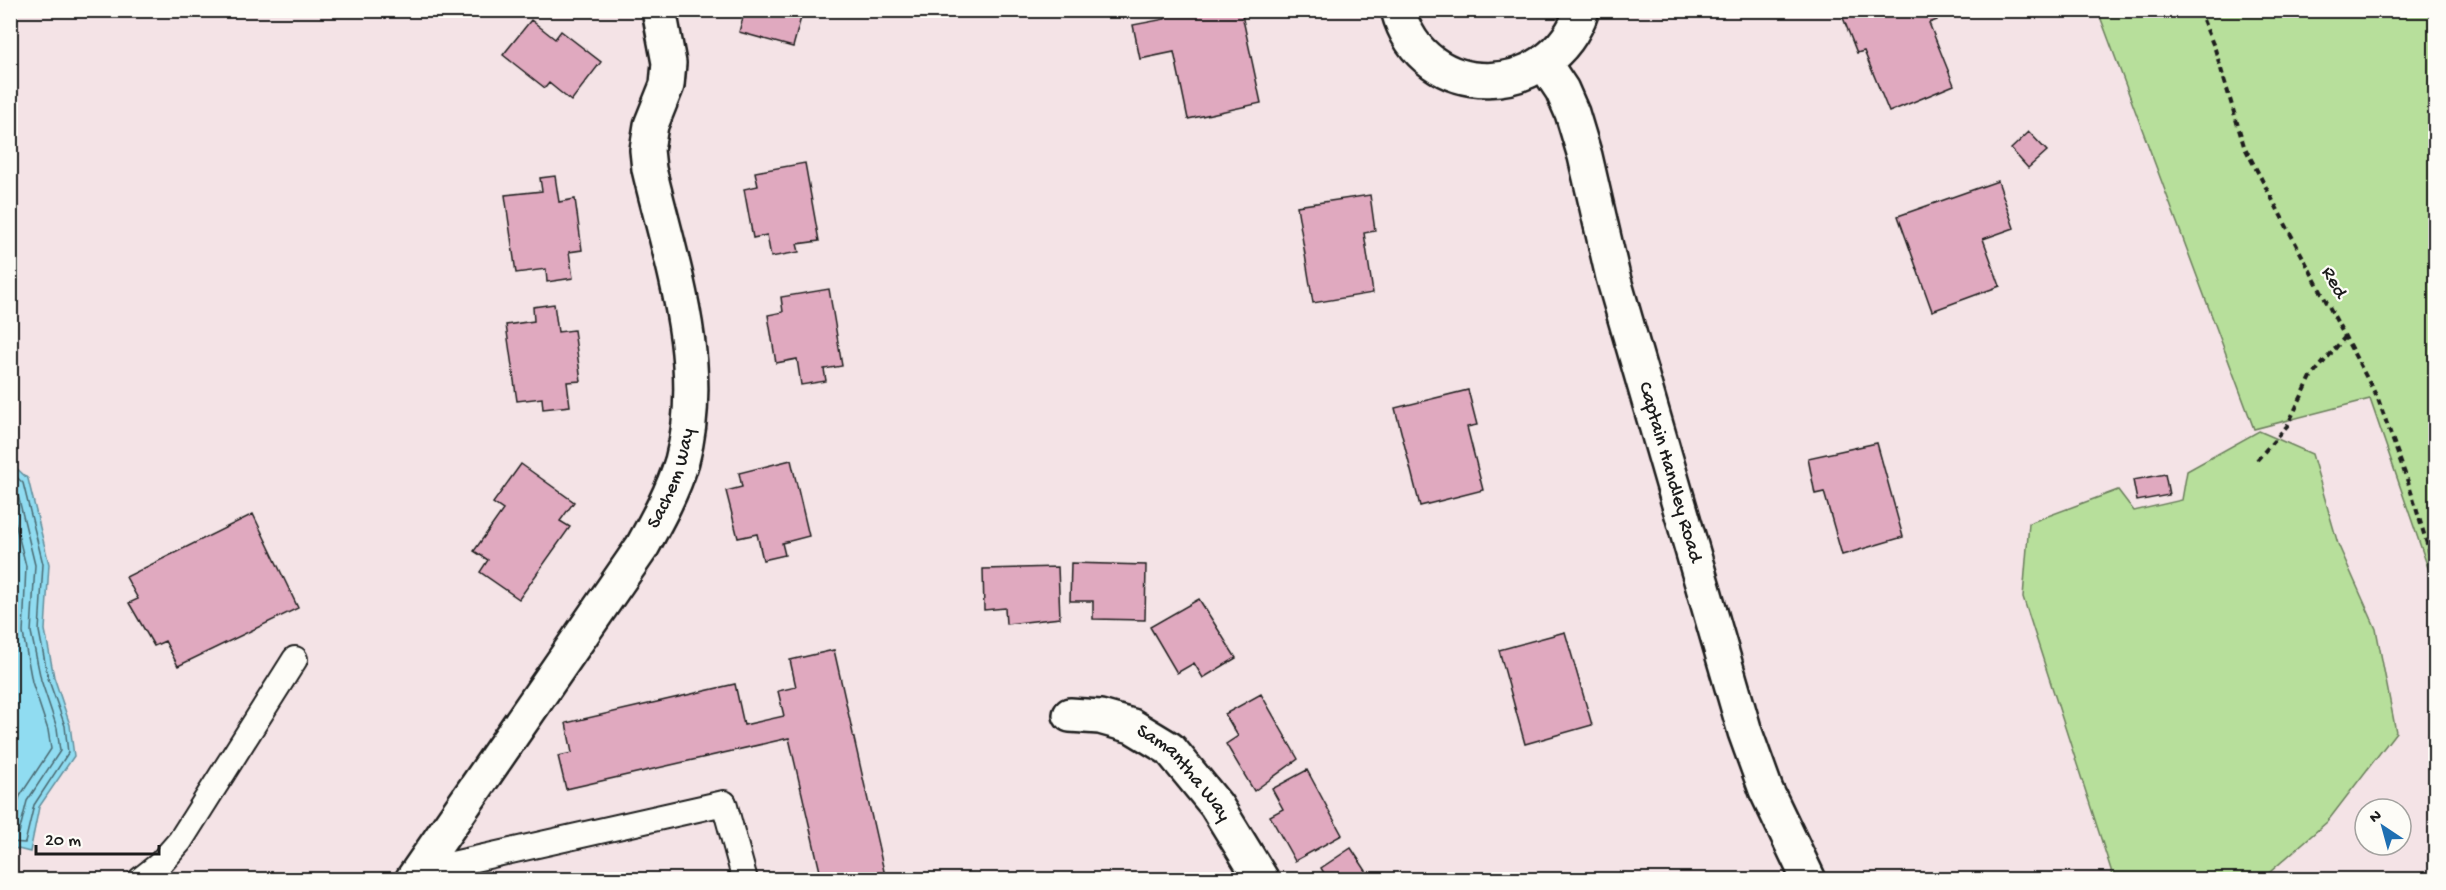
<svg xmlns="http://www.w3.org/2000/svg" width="2446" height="890" viewBox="0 0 2446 890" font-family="'Gochi Hand',sans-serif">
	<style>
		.green { fill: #b7df9b; stroke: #6a7e5c; stroke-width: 1.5 }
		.water { fill: #90dcf1; stroke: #628f9c; stroke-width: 1.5 }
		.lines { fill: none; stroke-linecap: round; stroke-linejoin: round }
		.shore { stroke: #4a6971; stroke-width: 1.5 }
		.building { fill: #e0a9bf; stroke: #1c1c1c; stroke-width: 1.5 }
		.service-casing { stroke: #1c1c1c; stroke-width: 28 }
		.minor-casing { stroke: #1c1c1c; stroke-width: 38 }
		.path { stroke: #1c1c1c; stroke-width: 4; stroke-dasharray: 6 4.5; stroke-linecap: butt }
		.service { stroke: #fdfcf7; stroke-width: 24 }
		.minor { stroke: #fdfcf7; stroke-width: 33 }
		.labels { text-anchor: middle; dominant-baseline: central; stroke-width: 4.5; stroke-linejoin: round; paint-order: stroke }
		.street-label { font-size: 20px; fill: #1c1c1c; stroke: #fdfcf7 }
	</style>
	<rect width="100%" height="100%" fill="#f4e3e6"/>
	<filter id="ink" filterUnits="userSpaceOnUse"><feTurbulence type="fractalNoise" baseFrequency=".0167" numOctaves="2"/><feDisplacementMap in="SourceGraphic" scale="12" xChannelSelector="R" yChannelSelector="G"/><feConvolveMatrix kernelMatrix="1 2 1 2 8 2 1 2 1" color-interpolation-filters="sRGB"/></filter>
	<g filter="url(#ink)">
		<path class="green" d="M 2098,11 L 2435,11 L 2435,588 L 2370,399 L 2254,429 Z
			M 2259,431 L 2312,454 L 2338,544 L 2376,629 L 2396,732 L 2327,822 L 2262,879 L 2114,879 L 2023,597 L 2029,523 L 2118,490 L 2134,511 L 2182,500 L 2187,471 Z"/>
		<path class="water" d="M 11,463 L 28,479 L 49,564 L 45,630 L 54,677 L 70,725 L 74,756 L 39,807 L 30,852 L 10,847 Z"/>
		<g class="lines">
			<path class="shore" d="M 10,471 L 23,483 L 43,564 L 39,631 L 48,678 L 65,726 L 68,753 L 34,805 L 25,843 L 10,842
				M 10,482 L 16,487 L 35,565 L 31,632 L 41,680 L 57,728 L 60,751 L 27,801 L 19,833 L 10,834
				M 10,502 L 26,566 L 23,633 L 32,682 L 48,730 L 51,749 L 20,796 L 10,825"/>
		</g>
		<path class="building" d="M 745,10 L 803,10 L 793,47 L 739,32 Z
			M 1167,10 L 1241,10 L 1261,103 L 1188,119 L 1174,52 L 1140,59 L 1133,25 L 1165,19 L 1164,11 Z
			M 1840,10 L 1933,10 L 1937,20 L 1929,23 L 1954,85 L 1889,112 L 1864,51 L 1857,53 Z
			M 531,20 L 555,39 L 561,31 L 601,62 L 571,101 L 549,83 L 545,88 L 503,55 Z
			M 2029,132 L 2047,151 L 2028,168 L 2011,149 Z
			M 805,163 L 819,241 L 797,244 L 799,252 L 771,257 L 767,235 L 753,238 L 744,189 L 758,186 L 755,172 Z
			M 555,176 L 559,202 L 575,199 L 582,250 L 569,252 L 573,278 L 547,282 L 546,269 L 516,273 L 505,195 L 542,191 L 540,178 Z
			M 1998,181 L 2014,228 L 1983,239 L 2000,286 L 1932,311 L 1898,216 Z
			M 1370,195 L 1375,231 L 1364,233 L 1373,293 L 1313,303 L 1297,206 Z
			M 829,289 L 842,366 L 824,369 L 826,381 L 801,385 L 797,359 L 776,363 L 768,315 L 783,312 L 781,297 Z
			M 554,304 L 558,332 L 574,330 L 581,381 L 567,382 L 570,406 L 543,409 L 542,398 L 517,401 L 506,325 L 534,321 L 533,307 Z
			M 1468,390 L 1477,425 L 1467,427 L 1483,490 L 1420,506 L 1395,408 Z
			M 1877,443 L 1903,537 L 1842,555 L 1824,492 L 1815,494 L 1808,458 Z
			M 791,460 L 809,536 L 782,543 L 785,555 L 763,560 L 757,534 L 738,538 L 726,491 L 742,487 L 739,473 Z
			M 521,464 L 574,502 L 560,521 L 570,527 L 519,599 L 480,572 L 488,560 L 474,551 L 503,510 L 493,503 Z
			M 2165,474 L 2169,495 L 2137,501 L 2133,480 Z
			M 253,514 L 298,608 L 178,666 L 165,641 L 154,646 L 129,603 L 138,599 L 126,577 Z
			M 1071,563 L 1146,565 L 1145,620 L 1093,619 L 1093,601 L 1070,601 Z
			M 1058,567 L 1060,618 L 1006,624 L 1005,608 L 984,610 L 983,569 Z
			M 1199,599 L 1236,658 L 1203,678 L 1194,663 L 1177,673 L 1150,627 Z
			M 1565,632 L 1592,725 L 1525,744 L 1499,650 Z
			M 834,650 L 886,880 L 822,880 L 789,738 L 566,789 L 558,756 L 572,753 L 566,723 L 735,684 L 744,725 L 784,716 L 778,691 L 796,687 L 790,660 Z
			M 1261,694 L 1298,759 L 1254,791 L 1226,744 L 1238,736 L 1225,714 Z
			M 1307,770 L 1342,835 L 1295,861 L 1270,816 L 1283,809 L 1272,789 Z
			M 1351,848 L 1372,880 L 1328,880 L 1321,868 Z"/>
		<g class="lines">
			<g class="service-casing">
				<path id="service" d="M 417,872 L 724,803 L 745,880
					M 140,880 L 159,865 L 180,841 L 295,659"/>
			</g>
			<g class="minor-casing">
				<g id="minor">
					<path d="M 1398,10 C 1423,105 1552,101 1582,10"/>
					<path id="s1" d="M 1544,63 L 1562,90 L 1572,113 L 1585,156 L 1613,277 L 1745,732 L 1766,790 L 1809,880"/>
					<path id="s2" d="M 1070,715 L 1100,717 L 1132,726 L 1170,749 L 1216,805 L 1262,880"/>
					<path id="s3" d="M 412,880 L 642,547 C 657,520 673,491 682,461 C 708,364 671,262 649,169 L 647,150 L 651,125 L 667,85 L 669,63 L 659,10"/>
				</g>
			</g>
			<path class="path" d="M 2199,10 L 2215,49 L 2244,146 L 2378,399 L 2408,482 L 2436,573
				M 2257,460 L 2287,426 L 2311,377 L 2345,337"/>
			<use href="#service" class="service"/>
			<use href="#minor" class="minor"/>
		</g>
	</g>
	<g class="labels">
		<g class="street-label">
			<text transform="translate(2333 283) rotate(61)">Red</text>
			<text stroke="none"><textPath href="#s1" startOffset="430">Captain Handley Road</textPath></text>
			<text stroke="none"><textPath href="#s3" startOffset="480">Sachem Way</textPath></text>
			<text stroke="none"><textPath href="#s2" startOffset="134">Samantha Way</textPath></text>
		</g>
	</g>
	<rect width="2446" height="890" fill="none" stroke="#fdfcf7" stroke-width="36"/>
	<rect x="18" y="18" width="2410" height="854" fill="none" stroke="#1c1c1c" stroke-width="2" filter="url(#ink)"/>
	<g transform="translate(2383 827) rotate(324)"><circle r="28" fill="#fdfcf7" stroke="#a3a29f" stroke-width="1.5"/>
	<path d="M0-4.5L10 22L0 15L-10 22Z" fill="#1f6fb2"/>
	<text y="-9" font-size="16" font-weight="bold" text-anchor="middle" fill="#1c1c1c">N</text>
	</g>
	<path d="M36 845v9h123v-9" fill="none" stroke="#1c1c1c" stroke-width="3"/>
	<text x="45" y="845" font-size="18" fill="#1c1c1c" stroke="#fdfcf7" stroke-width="4.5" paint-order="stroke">20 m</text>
</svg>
